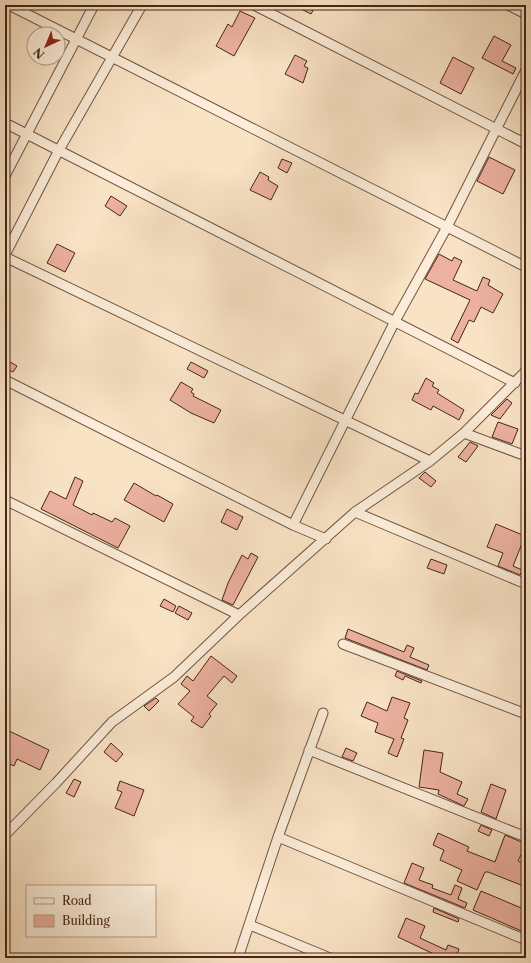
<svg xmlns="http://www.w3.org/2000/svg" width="531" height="963" viewBox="0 0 531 963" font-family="'Libre Caslon Text',serif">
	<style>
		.building { fill: #ecb1a0; stroke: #462514 }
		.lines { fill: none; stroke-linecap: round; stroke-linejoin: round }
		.street-casing { stroke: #735440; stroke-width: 11 }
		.street { stroke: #fbedd9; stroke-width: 9 }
	</style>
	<rect width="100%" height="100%" fill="#f9e3c5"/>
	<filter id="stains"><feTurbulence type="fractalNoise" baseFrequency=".005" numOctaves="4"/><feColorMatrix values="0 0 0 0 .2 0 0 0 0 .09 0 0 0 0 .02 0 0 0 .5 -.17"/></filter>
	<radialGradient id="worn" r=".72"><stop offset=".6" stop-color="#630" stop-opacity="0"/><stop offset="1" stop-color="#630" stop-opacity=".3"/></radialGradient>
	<path class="building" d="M 293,5 L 316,5 L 311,14 Z
		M 240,11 L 255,18 L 234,56 L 216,46 L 228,24 L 232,27 Z
		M 494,36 L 511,45 L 502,61 L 516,68 L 513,74 L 482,58 Z
		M 295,55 L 307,61 L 304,66 L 308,68 L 303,83 L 285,74 Z
		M 453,57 L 474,68 L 461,94 L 440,83 Z
		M 489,157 L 515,170 L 503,194 L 477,181 Z
		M 282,159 L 292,163 L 287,173 L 278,168 Z
		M 260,172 L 269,177 L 268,180 L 278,186 L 271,200 L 250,190 Z
		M 111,196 L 127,206 L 120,216 L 105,206 Z
		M 57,244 L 75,253 L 65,272 L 47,263 Z
		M 439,254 L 452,261 L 454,257 L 462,261 L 453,280 L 477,291 L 483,277 L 490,280 L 488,285 L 503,294 L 493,313 L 481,307 L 474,322 L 469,320 L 458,343 L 451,339 L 470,300 L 425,279 Z
		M 5,359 L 17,366 L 13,372 L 5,368 Z
		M 191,362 L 208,371 L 204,378 L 187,369 Z
		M 426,378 L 434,383 L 432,386 L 439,390 L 437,393 L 464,410 L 459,420 L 433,406 L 431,410 L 412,400 L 415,393 L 418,394 Z
		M 181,382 L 193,389 L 191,392 L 194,394 L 193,396 L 221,410 L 214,423 L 191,413 L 170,400 Z
		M 507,399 L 512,403 L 500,419 L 491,415 Z
		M 498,422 L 518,429 L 512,444 L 492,437 Z
		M 470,442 L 478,446 L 466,462 L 458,457 Z
		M 425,472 L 436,481 L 431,487 L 419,478 Z
		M 75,477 L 83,481 L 73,505 L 92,515 L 93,513 L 112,522 L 115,518 L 130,526 L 118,548 L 41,509 L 50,491 L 66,499 Z
		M 134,483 L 156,496 L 157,495 L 173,504 L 164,522 L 124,500 Z
		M 227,509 L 243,517 L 237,530 L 221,522 Z
		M 496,524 L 525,536 L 513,566 L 522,570 L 520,575 L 498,566 L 503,553 L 487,547 Z
		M 251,553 L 258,557 L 233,605 L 222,600 L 228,583 L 242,555 L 248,559 Z
		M 431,559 L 447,565 L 444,574 L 427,568 Z
		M 164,599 L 176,606 L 173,612 L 160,606 Z
		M 179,606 L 192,613 L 188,620 L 175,613 Z
		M 348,629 L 404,652 L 407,645 L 414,648 L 410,657 L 429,665 L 427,670 L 345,638 Z
		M 211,656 L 237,676 L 232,683 L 224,676 L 207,696 L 217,704 L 209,714 L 211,716 L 202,728 L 191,721 L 194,717 L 178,704 L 190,691 L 181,684 L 187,676 L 193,681 Z
		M 397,671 L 422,681 L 421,683 L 405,676 L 403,680 L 395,676 Z
		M 392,697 L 410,703 L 404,718 L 408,720 L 401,738 L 404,739 L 397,757 L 388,753 L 394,739 L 375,732 L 378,723 L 361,716 L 367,702 L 387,711 Z
		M 156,698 L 159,701 L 149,711 L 144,706 Z
		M 5,729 L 49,750 L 40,770 L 17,759 L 14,766 L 5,762 Z
		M 111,743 L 123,754 L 116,762 L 104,752 Z
		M 346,748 L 357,753 L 353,761 L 342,757 Z
		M 424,750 L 443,753 L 440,772 L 462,782 L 457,794 L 468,799 L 464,806 L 438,794 L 439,790 L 419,787 Z
		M 74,779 L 81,782 L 74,797 L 66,793 Z
		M 120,781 L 144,790 L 134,816 L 115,808 L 122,792 L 117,790 Z
		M 491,784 L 506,790 L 496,819 L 481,812 Z
		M 481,825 L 492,830 L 489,836 L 478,831 Z
		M 438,833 L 469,847 L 467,851 L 495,862 L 505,835 L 526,844 L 518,861 L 526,865 L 523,871 L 526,872 L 526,887 L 488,872 L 485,872 L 477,890 L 457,881 L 462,870 L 440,860 L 444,850 L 433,845 Z
		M 412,863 L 424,868 L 419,880 L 433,885 L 432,888 L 451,895 L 455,885 L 462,888 L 458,899 L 467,903 L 465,908 L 404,883 Z
		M 481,891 L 526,910 L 526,933 L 473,910 Z
		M 434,908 L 459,919 L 458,922 L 433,912 Z
		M 406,918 L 425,926 L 420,938 L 446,950 L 448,945 L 459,949 L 457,954 L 465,958 L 442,958 L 398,937 Z"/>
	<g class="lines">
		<g class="street-casing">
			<path id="street" d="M 9,5 L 526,267
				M 254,5 L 526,144
				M 508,5 L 526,14
				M 5,123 L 515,383
				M 5,176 L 94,5
				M 5,255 L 59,150 L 142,5
				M 5,257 L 430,461
				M 5,380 L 293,525 L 326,539
				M 464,433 L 526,456
				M 5,500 L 239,615
				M 355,512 L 526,584
				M 293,525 L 395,321 L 447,227 L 526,70
				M 343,644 L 526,714
				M 309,750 L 526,837
				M 5,835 L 56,783 L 112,722 L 174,677 L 239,615 L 355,512 L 430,461 L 464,433 L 526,371
				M 278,837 L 526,940
				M 250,925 L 330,958
				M 238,958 L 278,837 L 323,713"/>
		</g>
		<use href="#street" class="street"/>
	</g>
	<rect width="531" height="963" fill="none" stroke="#f9e3c5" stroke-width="20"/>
	<rect x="6" y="6" width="519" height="951" fill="none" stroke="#462514" stroke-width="2"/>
	<rect x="10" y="10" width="511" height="943" fill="none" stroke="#462514"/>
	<rect x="26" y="885" width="130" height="52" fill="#fbedd9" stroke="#b39d8a"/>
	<rect x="34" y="898" width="20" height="6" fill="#fbedd9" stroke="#b39d8a"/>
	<text x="62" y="905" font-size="12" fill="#462514">Road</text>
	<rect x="34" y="915" width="20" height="12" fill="#ecb1a0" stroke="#b39d8a"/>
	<text x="62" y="925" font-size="12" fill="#462514">Building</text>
	<g transform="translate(46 46) rotate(224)"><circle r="19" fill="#fbedd9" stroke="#b39d8a"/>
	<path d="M0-3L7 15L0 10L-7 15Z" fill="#8f2418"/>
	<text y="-6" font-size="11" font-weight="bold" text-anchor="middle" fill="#462514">N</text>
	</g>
	<rect width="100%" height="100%" filter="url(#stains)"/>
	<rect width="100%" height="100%" fill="url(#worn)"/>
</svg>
